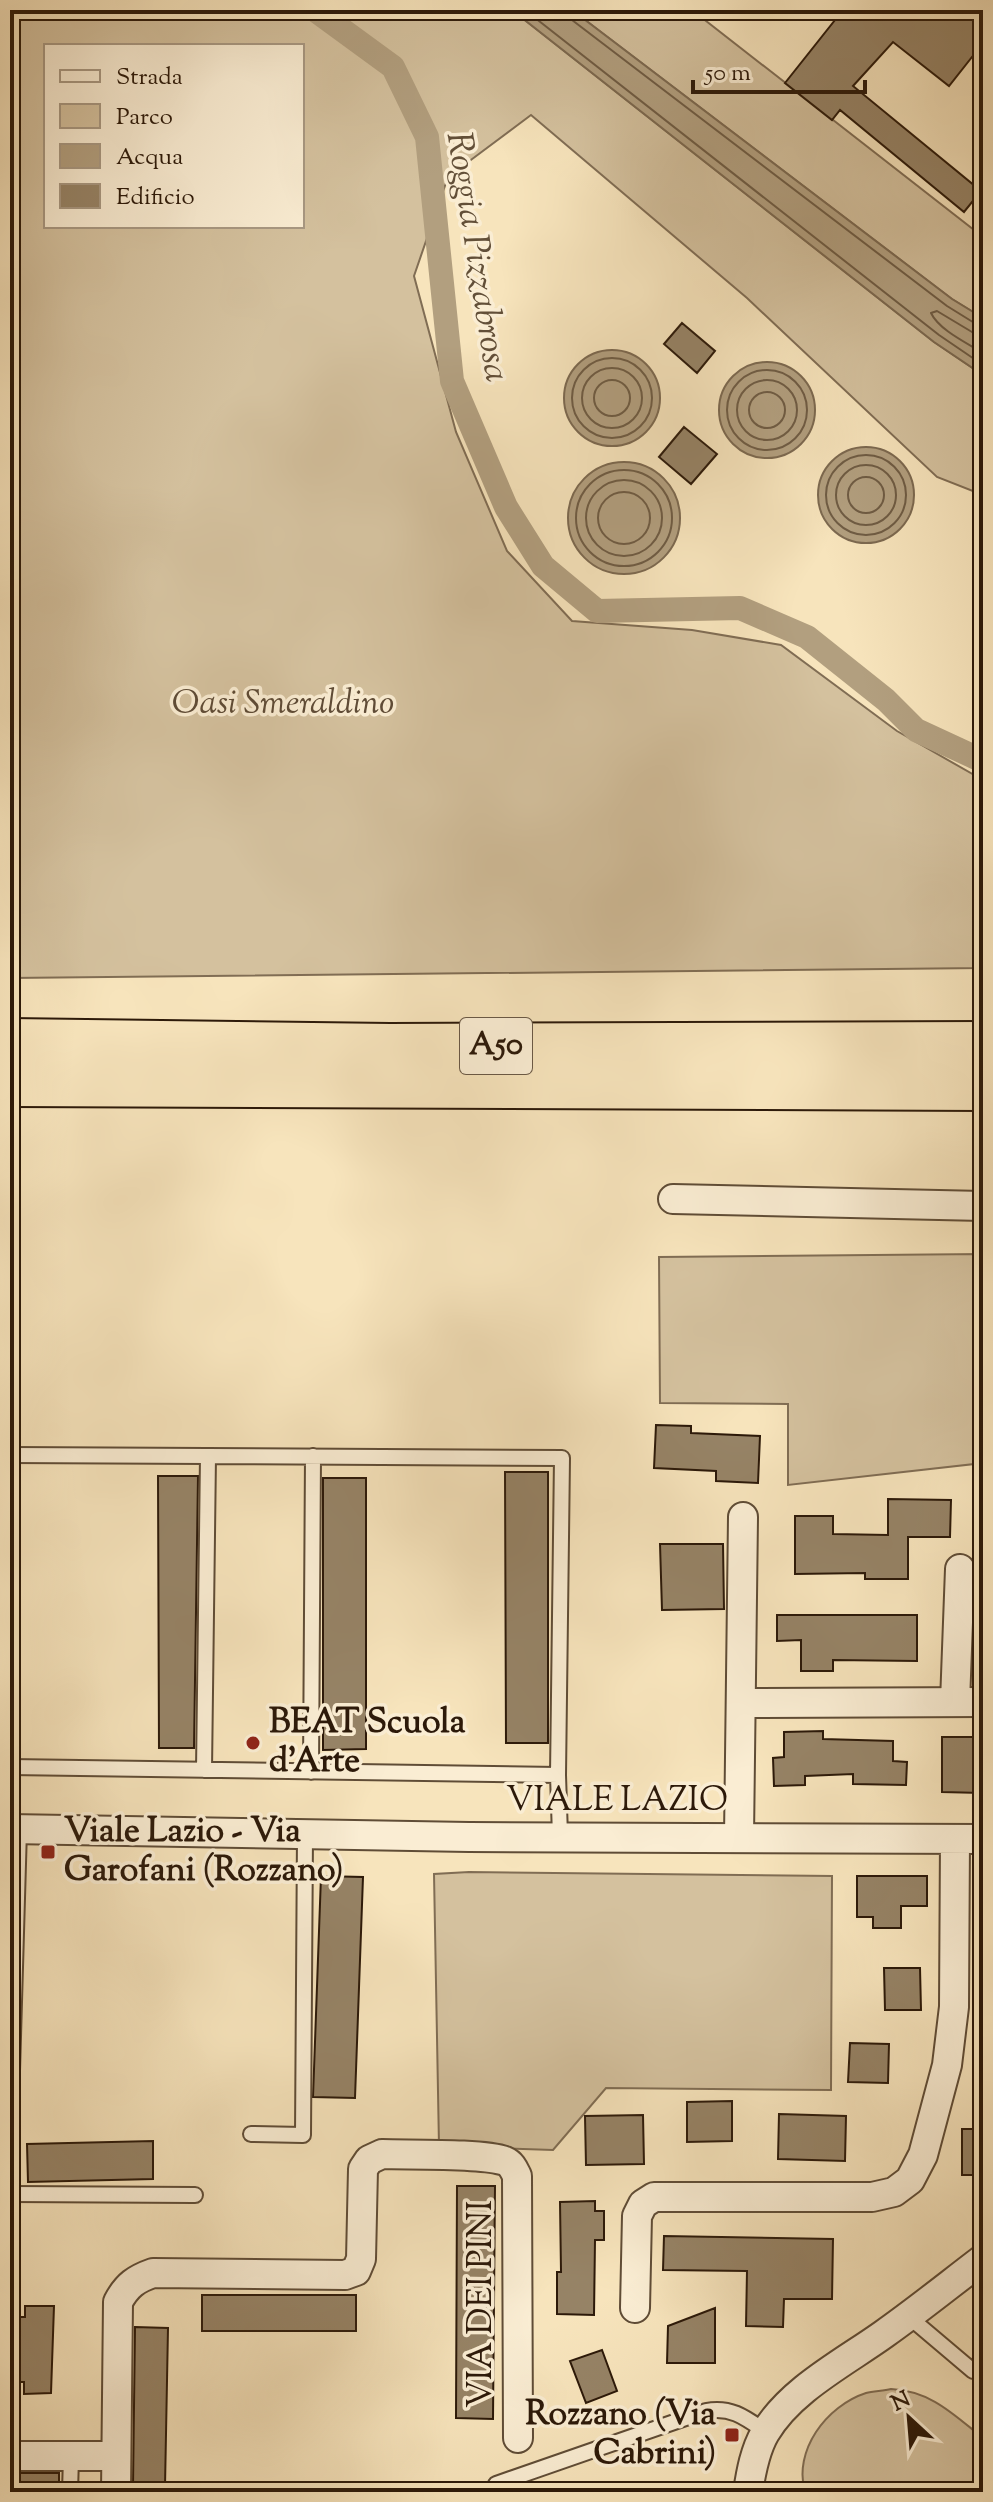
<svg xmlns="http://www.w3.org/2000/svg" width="993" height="2502" viewBox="0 0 993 2502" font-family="'Sorts Mill Goudy',serif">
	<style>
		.green { fill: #d4c19e; stroke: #806d54; stroke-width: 2; fill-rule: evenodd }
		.water { fill: #b29f7f; stroke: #7c6950; stroke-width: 2 }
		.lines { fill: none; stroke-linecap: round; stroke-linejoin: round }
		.shore { stroke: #6f5c44; stroke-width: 2 }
		.canal { stroke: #b29f7f; stroke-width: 24 }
		.building { fill: #968366; stroke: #2c1909; stroke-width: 2 }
		.lane-casing { stroke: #5f4c36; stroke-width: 18 }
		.street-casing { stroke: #5f4c36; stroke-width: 32 }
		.highway-casing { stroke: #2c1909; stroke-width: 48 }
		.lane { stroke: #faedd3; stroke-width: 14 }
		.street { stroke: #faedd3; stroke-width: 28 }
		.highway { stroke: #f7e4bc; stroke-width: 44 }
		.poi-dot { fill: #8f2418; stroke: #faedd3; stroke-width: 3 }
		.labels { text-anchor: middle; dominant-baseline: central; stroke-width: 7; stroke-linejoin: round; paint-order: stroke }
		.shield { fill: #faedd3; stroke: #6a5946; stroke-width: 2 }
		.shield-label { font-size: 32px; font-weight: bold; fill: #2c1909 }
		.park-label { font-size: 34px; font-style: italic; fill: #5e4b36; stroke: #faedd3 }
		.poi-label { font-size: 34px; font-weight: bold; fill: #2c1909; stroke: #faedd3; text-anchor: start }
		.street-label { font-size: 34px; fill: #2c1909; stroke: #faedd3 }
		.water-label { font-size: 36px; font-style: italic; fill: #624f38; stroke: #faedd3 }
	</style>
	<rect width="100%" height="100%" fill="#f7e4bc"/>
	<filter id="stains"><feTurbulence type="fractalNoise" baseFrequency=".0025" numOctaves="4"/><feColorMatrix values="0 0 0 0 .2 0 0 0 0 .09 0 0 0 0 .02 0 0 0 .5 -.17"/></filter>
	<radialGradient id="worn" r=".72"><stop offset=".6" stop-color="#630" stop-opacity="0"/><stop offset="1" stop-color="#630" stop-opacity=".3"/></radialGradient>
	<path class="green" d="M 10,10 L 512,10 L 934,342 L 983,375 L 983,495 L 937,477 L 747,298 L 531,115 L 448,177 L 414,276 L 456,432 L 507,551 L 572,621 L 692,630 L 781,645 L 897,731 L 983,780 L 983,968 L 10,978 ZM 46,46 L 302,46 L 302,226 L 46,226 Z
		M 572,10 L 692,10 L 983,237 L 983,318 L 952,299 Z
		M 983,1254 L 983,1463 L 788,1485 L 788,1404 L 660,1403 L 659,1257 Z
		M 469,1872 L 832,1876 L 831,2090 L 606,2088 L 553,2150 L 439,2146 L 434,1874 Z
		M 891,2389 C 931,2391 953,2414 983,2438 L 983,2492 L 805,2492 C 793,2451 826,2406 866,2393 C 874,2391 883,2391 891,2389 Z"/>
	<path class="water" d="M 512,10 L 572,10 L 952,299 L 983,318 L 983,375 L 934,342 Z
		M564 398a48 48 0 1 1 96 0a48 48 0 1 1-96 0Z
		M719 410a48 48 0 1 1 96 0a48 48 0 1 1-96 0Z
		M818 495a48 48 0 1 1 96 0a48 48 0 1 1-96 0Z
		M568 518a56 56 0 1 1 112 0a56 56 0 1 1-112 0Z"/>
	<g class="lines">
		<path class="shore" d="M 525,10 L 939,335 L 983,365
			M 568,10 L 572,20 L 947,306 L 976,324 L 983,325
			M 983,335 L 972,332 L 937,311 L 931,313 C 939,330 967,343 983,353
			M572 398a40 40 0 1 1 80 0a40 40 0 1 1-80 0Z
			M582 398a30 30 0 1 1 60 0a30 30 0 1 1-60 0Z
			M727 410a40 40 0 1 1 80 0a40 40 0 1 1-80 0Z
			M737 410a30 30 0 1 1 60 0a30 30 0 1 1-60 0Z
			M594 398a18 18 0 1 1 36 0a18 18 0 1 1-36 0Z
			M749 410a18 18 0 1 1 36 0a18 18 0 1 1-36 0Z
			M826 495a40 40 0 1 1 80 0a40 40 0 1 1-80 0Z
			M836 495a30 30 0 1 1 60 0a30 30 0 1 1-60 0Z
			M576 518a48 48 0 1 1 96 0a48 48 0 1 1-96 0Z
			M848 495a18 18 0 1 1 36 0a18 18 0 1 1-36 0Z
			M586 518a38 38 0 1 1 76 0a38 38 0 1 1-76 0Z
			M598 518a26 26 0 1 1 52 0a26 26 0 1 1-52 0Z"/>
		<path class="canal" d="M 315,10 L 393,67 L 427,137 L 452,381 L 506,507 L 543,566 L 597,611 L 740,608 L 807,637 L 886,700 L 916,730 L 983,761"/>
	</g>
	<path class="building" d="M 843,10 L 983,10 L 983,43 L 949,86 L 893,42 L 853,86 L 981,191 L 964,212 L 840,110 L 832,120 L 785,83 Z
		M 682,323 L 715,351 L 697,373 L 664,344 Z
		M 684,427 L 717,454 L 691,484 L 659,457 Z
		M 656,1425 L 691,1426 L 691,1433 L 760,1436 L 758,1483 L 716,1481 L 716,1471 L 654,1468 Z
		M 505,1472 L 548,1472 L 548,1743 L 506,1743 Z
		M 158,1476 L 198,1476 L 194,1748 L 159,1748 Z
		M 323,1478 L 366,1478 L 366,1749 L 323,1750 Z
		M 888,1499 L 951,1500 L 950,1537 L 908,1537 L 908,1579 L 865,1579 L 865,1573 L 795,1574 L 795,1516 L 833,1516 L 833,1534 L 888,1535 Z
		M 660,1544 L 723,1544 L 724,1609 L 662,1610 Z
		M 777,1615 L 917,1615 L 917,1661 L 833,1660 L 833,1671 L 801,1671 L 801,1640 L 777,1641 Z
		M 823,1731 L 823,1739 L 893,1741 L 893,1761 L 907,1762 L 906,1785 L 853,1784 L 853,1774 L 805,1776 L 805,1785 L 774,1786 L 773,1758 L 784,1757 L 784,1732 Z
		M 942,1737 L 983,1737 L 982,1793 L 942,1792 Z
		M 321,1876 L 363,1877 L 355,2098 L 313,2097 Z
		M 857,1876 L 927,1876 L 927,1906 L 901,1906 L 901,1928 L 873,1928 L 873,1917 L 857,1917 Z
		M 884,1968 L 920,1968 L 921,2010 L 885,2010 Z
		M 850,2043 L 889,2044 L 888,2083 L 848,2082 Z
		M 732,2101 L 732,2141 L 687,2142 L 687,2102 Z
		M 779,2114 L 846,2116 L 845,2161 L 778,2159 Z
		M 643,2115 L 644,2164 L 586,2165 L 585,2116 Z
		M 962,2129 L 983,2129 L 983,2175 L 962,2175 Z
		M 153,2141 L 153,2179 L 28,2182 L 27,2144 Z
		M 457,2186 L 495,2186 L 493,2419 L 456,2418 Z
		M 595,2201 L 595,2211 L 604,2211 L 604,2240 L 595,2240 L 594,2315 L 557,2314 L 557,2272 L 561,2272 L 560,2202 Z
		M 664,2236 L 833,2239 L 832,2299 L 784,2299 L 783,2327 L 746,2326 L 747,2271 L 663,2270 Z
		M 202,2295 L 356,2295 L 356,2331 L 202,2331 Z
		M 25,2306 L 54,2306 L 51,2393 L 24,2394 L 24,2382 L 10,2382 L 10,2317 L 25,2317 Z
		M 715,2308 L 715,2363 L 667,2363 L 668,2326 Z
		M 135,2327 L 168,2328 L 165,2487 L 133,2486 Z
		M 602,2350 L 617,2391 L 586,2403 L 570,2361 Z
		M 18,2473 L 59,2473 L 59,2492 L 18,2492 Z"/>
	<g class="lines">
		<g class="lane-casing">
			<path id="lane" d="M 10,1455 L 562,1458 L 558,1775 L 560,1836
				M 10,1767 L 558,1775
				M 204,1770 L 208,1456
				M 311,1772 L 313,1456
				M 251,2134 L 303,2135 L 305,1834
				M 10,2140 L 19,1829
				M 10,2194 L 195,2195
				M 908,2316 L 973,2371 L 983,2358
				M 496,2484 L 706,2411 C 731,2406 746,2418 766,2432
				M 70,2492 L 71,2457"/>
		</g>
		<g class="street-casing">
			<path id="street" d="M 673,1199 L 983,1206
				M 955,1702 L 960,1569
				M 742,1703 L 983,1702
				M 10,1829 L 469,1837 L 983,1839
				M 739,1837 L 743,1517
				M 635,2308 L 637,2216 L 643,2204 L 654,2197 L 872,2197 L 894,2192 L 910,2180 L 923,2155 L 947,2065 L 954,2007 L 955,1839
				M 10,2456 L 115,2456
				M 116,2492 L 118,2302 C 127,2285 136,2279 153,2273 L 345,2275 L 356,2271 L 361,2259 L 363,2169 L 369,2160 L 382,2154 C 409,2155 484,2153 505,2161 C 512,2164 514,2170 517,2176 L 518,2438
				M 748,2492 C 751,2472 755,2450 765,2433 C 790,2390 845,2362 884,2334 C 918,2310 950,2284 983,2259"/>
		</g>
		<g class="highway-casing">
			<path id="highway" d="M 10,1041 L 390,1046 L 983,1044
				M 10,1084 L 983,1088"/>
		</g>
		<use href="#lane" class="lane"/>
		<use href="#street" class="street"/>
		<use href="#highway" class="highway"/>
	</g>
	<g class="poi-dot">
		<circle cx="253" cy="1743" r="8"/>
		<rect x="40" y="1844" width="16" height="16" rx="4"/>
		<rect x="724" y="2427" width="16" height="16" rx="4"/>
	</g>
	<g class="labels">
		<rect class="shield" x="460" y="1018" width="72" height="56" rx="6"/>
		<g class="shield-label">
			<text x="496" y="1046">A50</text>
		</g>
		<g class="park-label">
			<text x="283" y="704">Oasi Smeraldino</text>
		</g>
		<g class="poi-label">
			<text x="269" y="1723">BEAT Scuola<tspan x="269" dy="39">d'Arte</tspan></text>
			<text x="64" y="1832">Viale Lazio - Via<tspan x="64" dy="39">Garofani (Rozzano)</tspan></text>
			<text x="716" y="2415" text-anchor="end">Rozzano (Via<tspan x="716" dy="39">Cabrini)</tspan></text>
		</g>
		<g class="street-label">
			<text x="617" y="1801">VIALE LAZIO</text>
			<text transform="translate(482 2304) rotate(-90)">VIA DEI PINI</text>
		</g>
		<g class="water-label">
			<text transform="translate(476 257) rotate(81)">Roggia Pizzabrosa</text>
		</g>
	</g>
	<rect width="993" height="2502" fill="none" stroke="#f7e4bc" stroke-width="40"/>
	<rect x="12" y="12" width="969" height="2478" fill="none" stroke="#2c1909" stroke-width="4"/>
	<rect x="20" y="20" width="953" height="2462" fill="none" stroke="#2c1909" stroke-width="2"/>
	<rect x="44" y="44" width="260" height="184" fill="#faedd3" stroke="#a89882" stroke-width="2"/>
	<rect x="60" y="70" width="40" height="12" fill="#faedd3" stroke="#a89882" stroke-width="2"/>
	<text x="116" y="84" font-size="24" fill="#2c1909">Strada</text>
	<rect x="60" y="104" width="40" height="24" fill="#d4c19e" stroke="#a89882" stroke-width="2"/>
	<text x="116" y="124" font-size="24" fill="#2c1909">Parco</text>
	<rect x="60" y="144" width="40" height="24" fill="#b29f7f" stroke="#a89882" stroke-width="2"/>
	<text x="116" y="164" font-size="24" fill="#2c1909">Acqua</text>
	<rect x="60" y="184" width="40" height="24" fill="#968366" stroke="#a89882" stroke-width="2"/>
	<text x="116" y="204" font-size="24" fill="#2c1909">Edificio</text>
	<g transform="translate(909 2418) rotate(334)" stroke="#faedd3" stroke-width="6" paint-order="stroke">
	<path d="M0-6L14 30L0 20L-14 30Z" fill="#2c1909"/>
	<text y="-12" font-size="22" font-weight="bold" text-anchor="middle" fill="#2c1909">N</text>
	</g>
	<path d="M693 80v12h172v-12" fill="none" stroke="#2c1909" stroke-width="4"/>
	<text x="705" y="80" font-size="24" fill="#2c1909" stroke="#faedd3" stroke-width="6" paint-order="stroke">50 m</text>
	<rect width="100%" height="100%" filter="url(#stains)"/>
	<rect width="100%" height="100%" fill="url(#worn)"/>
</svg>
